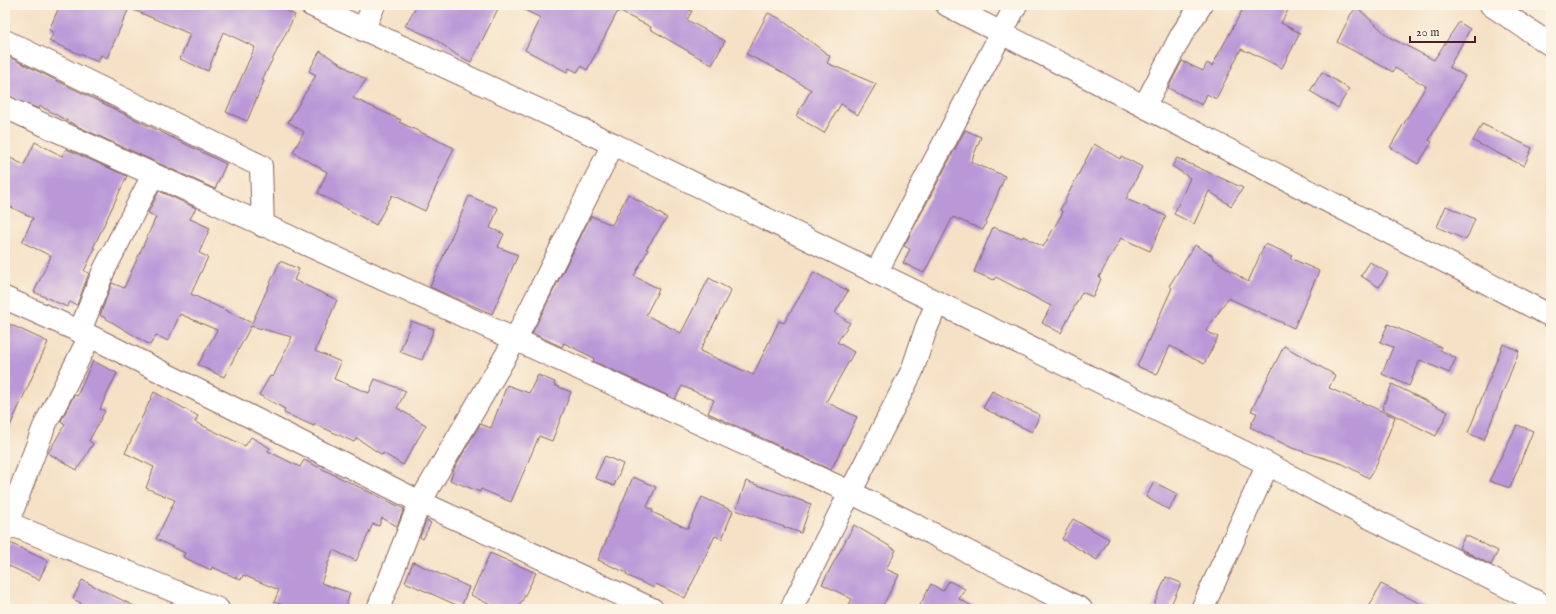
<svg xmlns="http://www.w3.org/2000/svg" width="1556" height="614" viewBox="0 0 1556 614" font-family="'IM FELL English',serif">
	<style>
		.building { fill: #ba98d8 }
		.lines { fill: none; stroke-linecap: round; stroke-linejoin: round }
		.minor-casing { stroke: #866361; stroke-width: 24 }
		.minor { stroke: #fff; stroke-width: 22 }
	</style>
	<rect width="100%" height="100%" fill="#fcf5e5"/>
	<filter id="ink" filterUnits="userSpaceOnUse"><feTurbulence type="fractalNoise" baseFrequency=".025" numOctaves="2"/><feDisplacementMap in="SourceGraphic" scale="8" xChannelSelector="R" yChannelSelector="G"/><feConvolveMatrix kernelMatrix="1 2 1 2 8 2 1 2 1" color-interpolation-filters="sRGB"/></filter>
	<filter id="wash" filterUnits="userSpaceOnUse"><feTurbulence type="fractalNoise" baseFrequency=".012" numOctaves="4" result="noise"/><feDisplacementMap in="SourceGraphic" scale="16" xChannelSelector="R" yChannelSelector="G"/><feGaussianBlur stdDeviation="0.9" result="paint"/><feColorMatrix in="noise" values="0 0 0 0 0 0 0 0 0 0 0 0 0 0 0 0 0 1.4 0 .05"/><feComposite in="paint" operator="in"/></filter>
	<g filter="url(#wash)">
		<rect width="100%" height="100%" fill="#f5e1c5"/>
		<g id="blocks">
			<path class="building" d="M 60,5 L 276,5 L 295,15 L 262,80 L 264,81 L 247,121 L 226,112 L 255,47 L 223,32 L 208,71 L 180,59 L 190,34 L 129,8 L 107,58 L 101,55 L 98,62 L 49,41 L 54,33 L 49,30 Z
				M 417,5 L 500,5 L 471,62 L 457,55 L 433,38 L 405,26 Z
				M 514,5 L 680,5 L 692,11 L 687,20 L 725,41 L 712,65 L 650,29 L 651,27 L 618,11 L 587,70 L 581,66 L 577,72 L 569,68 L 567,72 L 525,50 L 541,18 Z
				M 1245,5 L 1291,5 L 1281,23 L 1300,33 L 1282,68 L 1248,51 L 1248,52 L 1241,49 L 1216,99 L 1207,94 L 1202,105 L 1168,88 L 1182,61 L 1203,71 L 1207,63 L 1212,66 Z
				M 1357,7 L 1389,37 L 1434,60 L 1459,22 L 1470,29 L 1449,67 L 1465,76 L 1429,140 L 1432,142 L 1418,164 L 1390,147 L 1426,86 L 1395,68 L 1393,72 L 1337,42 L 1351,14 Z
				M 768,13 L 779,18 L 830,56 L 827,63 L 876,84 L 858,115 L 841,104 L 824,133 L 796,116 L 811,90 L 773,67 L 746,54 Z
				M 320,51 L 366,80 L 353,98 L 401,120 L 399,122 L 454,148 L 425,211 L 392,195 L 376,225 L 318,193 L 327,172 L 293,152 L 304,132 L 288,122 L 316,75 L 309,71 Z
				M 5,55 L 226,164 L 215,189 L 77,126 L 40,106 L 39,109 L 5,95 Z
				M 1322,72 L 1349,89 L 1338,108 L 1310,91 Z
				M 1482,124 L 1532,148 L 1524,166 L 1473,141 Z
				M 965,130 L 981,137 L 971,162 L 1005,176 L 983,230 L 953,217 L 924,273 L 903,263 L 910,249 L 904,246 Z
				M 35,142 L 62,156 L 66,149 L 127,176 L 93,248 L 95,248 L 84,271 L 89,273 L 77,305 L 70,302 L 67,307 L 34,292 L 51,256 L 22,242 L 33,218 L 5,204 L 5,155 L 24,165 Z
				M 1094,144 L 1120,159 L 1121,156 L 1142,167 L 1126,199 L 1166,216 L 1150,251 L 1121,238 L 1099,277 L 1101,279 L 1093,297 L 1082,292 L 1061,333 L 1042,323 L 1051,306 L 996,277 L 994,280 L 974,272 L 993,227 L 1022,238 L 1023,236 L 1043,247 L 1063,212 L 1060,210 Z
				M 1177,158 L 1243,188 L 1231,206 L 1209,191 L 1194,224 L 1174,214 L 1190,178 L 1172,166 Z
				M 159,191 L 196,208 L 190,219 L 210,228 L 199,253 L 208,257 L 191,294 L 252,323 L 280,261 L 299,269 L 294,280 L 337,300 L 315,351 L 341,362 L 334,379 L 369,393 L 375,379 L 406,391 L 397,408 L 426,425 L 403,465 L 383,453 L 382,455 L 357,438 L 354,442 L 315,424 L 314,426 L 284,413 L 285,409 L 259,395 L 270,376 L 273,377 L 292,337 L 251,326 L 224,377 L 198,365 L 217,330 L 180,314 L 168,341 L 156,335 L 150,345 L 100,315 L 112,283 L 124,288 L 156,217 L 148,213 Z
				M 628,194 L 667,218 L 646,249 L 648,250 L 634,276 L 659,289 L 646,315 L 681,333 L 709,278 L 731,290 L 700,351 L 753,375 L 779,321 L 784,323 L 814,272 L 848,291 L 835,313 L 850,323 L 837,342 L 854,352 L 826,402 L 857,417 L 831,470 L 708,413 L 714,400 L 682,386 L 675,399 L 593,361 L 594,358 L 564,343 L 562,347 L 532,333 L 591,216 L 612,225 Z
				M 469,196 L 498,208 L 490,228 L 504,234 L 498,247 L 518,255 L 492,314 L 430,287 Z
				M 1446,206 L 1475,219 L 1466,240 L 1437,227 Z
				M 1265,244 L 1292,255 L 1290,258 L 1319,271 L 1294,328 L 1228,298 L 1206,331 L 1218,337 L 1204,364 L 1170,346 L 1157,375 L 1137,366 L 1172,288 L 1169,286 L 1195,245 L 1213,256 L 1212,258 L 1248,282 Z
				M 1370,262 L 1388,273 L 1379,287 L 1361,276 Z
				M 411,321 L 434,329 L 422,360 L 400,352 Z
				M 5,322 L 48,342 L 5,437 Z
				M 1388,324 L 1441,347 L 1440,350 L 1456,358 L 1449,373 L 1420,360 L 1409,386 L 1382,374 L 1393,347 L 1380,342 Z
				M 1503,344 L 1519,351 L 1484,440 L 1468,433 Z
				M 1284,346 L 1335,375 L 1329,388 L 1395,417 L 1378,461 L 1369,478 L 1343,464 L 1292,448 L 1250,427 L 1257,413 L 1251,411 Z
				M 93,361 L 117,373 L 100,409 L 105,411 L 89,441 L 93,444 L 77,470 L 48,453 L 65,424 L 61,421 L 74,395 L 77,396 Z
				M 538,375 L 555,382 L 554,385 L 571,392 L 552,441 L 539,436 L 511,502 L 481,489 L 480,492 L 450,480 L 455,467 L 480,424 L 491,428 L 507,385 L 529,393 Z
				M 1392,384 L 1448,412 L 1436,436 L 1382,409 Z
				M 992,391 L 1040,415 L 1032,432 L 983,408 Z
				M 154,392 L 198,416 L 195,422 L 245,446 L 251,437 L 270,448 L 268,451 L 300,467 L 304,460 L 404,509 L 397,526 L 382,518 L 379,526 L 373,524 L 356,561 L 333,550 L 321,583 L 350,593 L 345,609 L 293,609 L 274,602 L 279,590 L 243,575 L 241,580 L 212,567 L 211,570 L 183,557 L 185,553 L 156,539 L 175,500 L 146,488 L 154,467 L 125,453 Z
				M 1517,425 L 1533,431 L 1510,488 L 1489,481 Z
				M 605,456 L 623,464 L 614,486 L 595,478 Z
				M 633,477 L 656,487 L 647,507 L 653,510 L 652,512 L 686,528 L 688,528 L 702,497 L 733,511 L 722,539 L 715,536 L 685,598 L 656,584 L 654,588 L 626,575 L 627,573 L 598,560 Z
				M 746,481 L 811,504 L 801,533 L 736,510 Z
				M 1154,482 L 1177,494 L 1169,510 L 1146,497 Z
				M 1073,519 L 1109,539 L 1097,560 L 1062,539 Z
				M 426,520 L 431,523 L 423,539 L 420,537 Z
				M 854,525 L 896,550 L 886,569 L 899,575 L 881,609 L 847,609 L 852,599 L 822,584 Z
				M 1465,535 L 1498,551 L 1491,565 L 1459,548 Z
				M 10,543 L 48,561 L 39,580 L 5,564 L 5,555 Z
				M 490,553 L 536,573 L 518,609 L 498,609 L 471,595 Z
				M 413,562 L 469,587 L 461,607 L 405,582 Z
				M 1166,577 L 1181,583 L 1169,609 L 1152,609 Z
				M 82,580 L 140,609 L 78,609 L 81,603 L 73,599 Z
				M 949,581 L 965,589 L 959,599 L 978,609 L 918,609 L 931,584 L 943,591 Z
				M 1381,584 L 1431,609 L 1368,609 Z"/>
		</g>
	</g>
	<g filter="url(#ink)">
		<use href="#blocks" fill-opacity="0" stroke="#866361" stroke-width="1"/>
		<g class="lines">
			<g class="minor-casing">
				<path id="minor" d="M 311,5 L 613,144 L 1268,464 L 1319,492 L 1551,609
					M 947,5 C 1149,107 1349,213 1551,316
					M 1491,5 L 1551,45
					M 363,30 L 374,5
					M 5,41 L 261,166 L 263,226
					M 1145,105 L 1182,34 L 1200,7
					M 5,107 L 850,492 L 1081,609
					M 876,273 L 1016,5
					M 5,298 L 90,336 L 420,502 L 652,609
					M 80,331 L 104,270 L 153,175
					M 5,522 L 218,609
					M 5,530 L 44,427 L 90,336
					M 378,609 L 420,502 L 515,340 L 613,144
					M 791,609 L 912,371 L 926,329 L 937,303
					M 1202,609 L 1268,464"/>
			</g>
			<use href="#minor" class="minor"/>
		</g>
	</g>
	<rect width="1556" height="614" fill="none" stroke="#fcf5e5" stroke-width="20"/>
	<path d="M1410 36v6h65v-6" fill="none" stroke="#4a1f2b" stroke-width="2"/>
	<text x="1416" y="36" font-size="12" fill="#4a1f2b" stroke="#fcf5e5" stroke-width="3" paint-order="stroke">20 m</text>
</svg>
